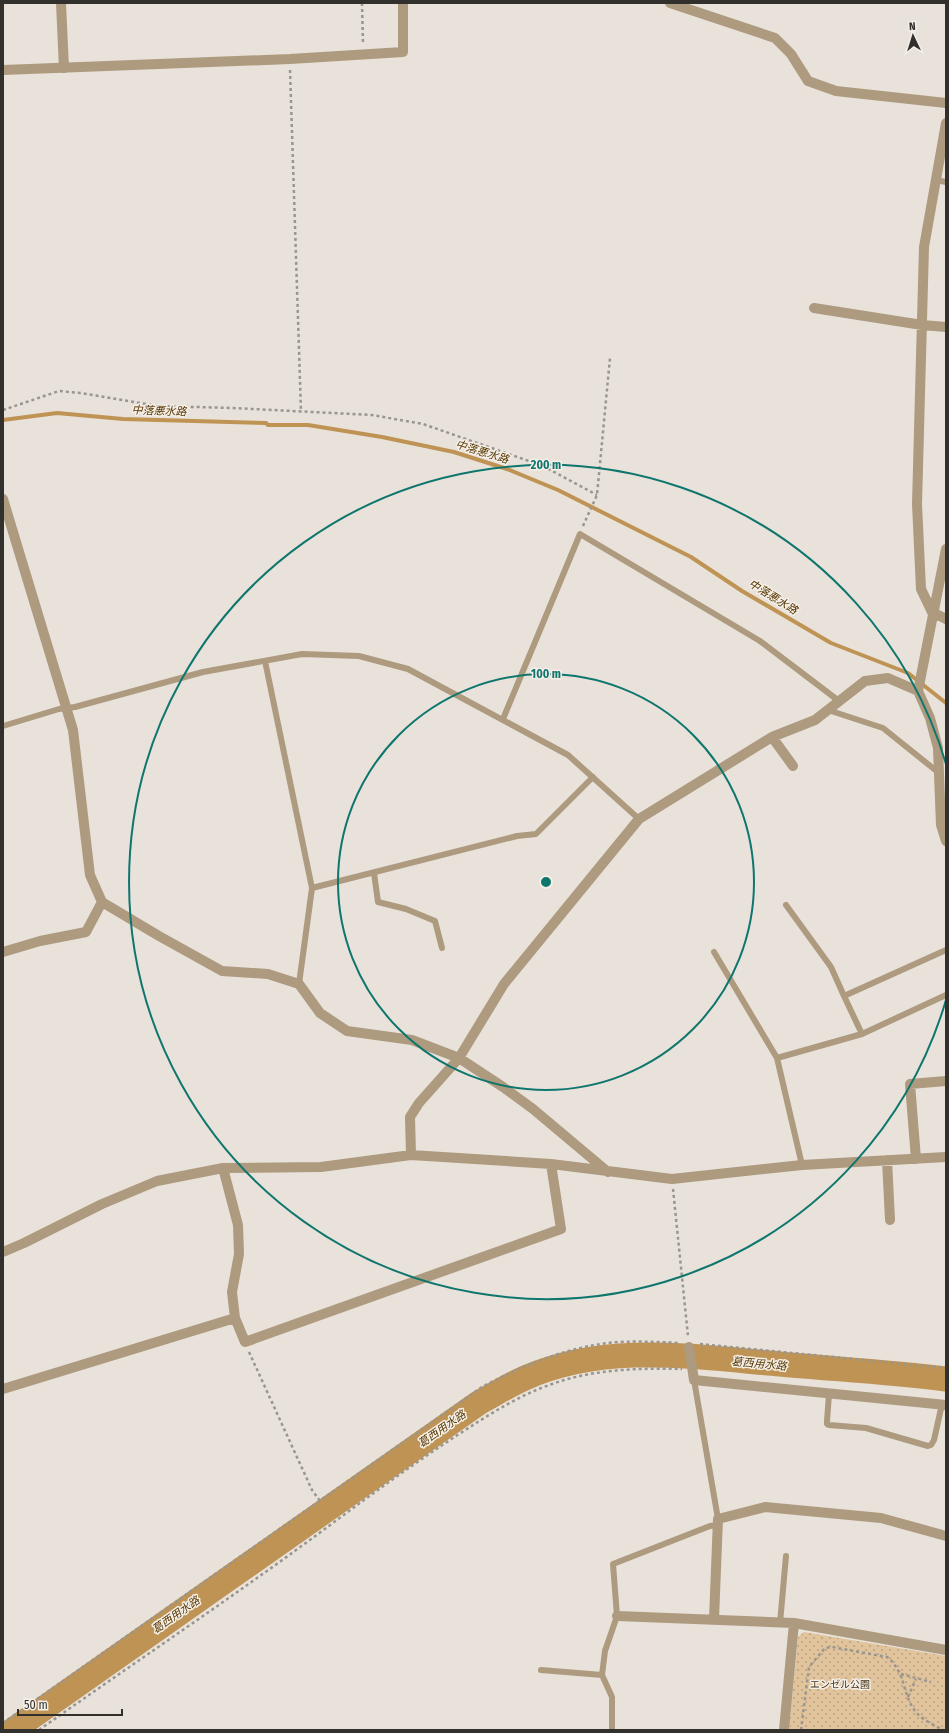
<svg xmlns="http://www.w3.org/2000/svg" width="949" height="1733" viewBox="0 0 949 1733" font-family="'Fira Sans Condensed','Noto Sans JP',sans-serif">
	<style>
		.park { fill: url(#park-dots) }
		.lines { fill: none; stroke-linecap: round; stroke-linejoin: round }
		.stream { stroke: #bf9354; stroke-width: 4 }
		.river { stroke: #bf9354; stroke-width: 25 }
		.path { stroke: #99958f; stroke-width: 2.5; stroke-dasharray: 3 3; stroke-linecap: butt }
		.service { stroke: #ad9a7f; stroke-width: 6 }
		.minor { stroke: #ad9a7f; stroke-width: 10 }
		.tertiary { stroke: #ad9a7f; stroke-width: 10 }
		.ring { fill: none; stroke: #0f766e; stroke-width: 2 }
		.labels { text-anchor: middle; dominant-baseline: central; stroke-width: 3; stroke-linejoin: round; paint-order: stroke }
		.park-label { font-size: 10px; fill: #453216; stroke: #f5efe8 }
		.water-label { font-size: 11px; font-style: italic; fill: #573903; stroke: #f5efe8 }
		.centre { fill: #0f766e; stroke: #f5efe8; stroke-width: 2 }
		.ring-label { font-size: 12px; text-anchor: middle; font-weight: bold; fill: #0f766e; stroke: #f5efe8; stroke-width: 3; stroke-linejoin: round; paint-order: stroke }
	</style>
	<defs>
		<pattern id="park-dots" width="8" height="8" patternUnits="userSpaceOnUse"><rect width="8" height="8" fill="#e1c49c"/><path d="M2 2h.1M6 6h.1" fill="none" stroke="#b7a080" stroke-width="1.8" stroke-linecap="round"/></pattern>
	</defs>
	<rect width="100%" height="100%" fill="#e8e2da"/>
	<path class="park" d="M 804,1632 L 946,1656 L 946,1730 L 789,1730 L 798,1637 Z"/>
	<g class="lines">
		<path class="stream" d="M 3,420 L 57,413 L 123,419 L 266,423 L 268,425 L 308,425 L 382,437 L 454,452 L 507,469 L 558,490 L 691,557 L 742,591 L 831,643 L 908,673 L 946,703"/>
		<path class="river" d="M 13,1730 L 480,1402 C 495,1394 509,1385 525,1378 C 606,1342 695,1357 780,1364 C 835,1369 891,1372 946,1379"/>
		<path class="path" d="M 362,3 L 363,43
			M 290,70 L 301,412
			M 3,410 L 59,391 L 81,393 L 157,406 L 233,408 L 372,415 L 423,424 L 543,466 L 597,495
			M 583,526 L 597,495 L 610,358
			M 673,1189 L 688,1336
			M 700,1344 L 946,1368
			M 249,1352 L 312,1490 L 320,1501
			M 901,1674 L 931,1682
			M 908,1697 L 916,1679
			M 3,1723 L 482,1387 C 525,1364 570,1346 618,1342 C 639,1341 659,1342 680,1343
			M 39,1730 C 131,1665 224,1603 314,1537 C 361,1502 407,1468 456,1436 C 487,1416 517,1396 552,1384 C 594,1369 638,1368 682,1369
			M 801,1730 L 809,1667 L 825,1648 L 832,1647 L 887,1657 C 906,1672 902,1694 915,1711 C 922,1720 934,1725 943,1730"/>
		<path class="service" d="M 936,180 L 946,182
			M 265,661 L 312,888 L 517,836 L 536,834 L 593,777
			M 828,710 L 883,728 L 939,773
			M 503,719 L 580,534 L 760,641 L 839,701
			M 3,726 L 59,709 L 75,707 L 203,672 L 302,654 L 359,656 L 408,669 L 568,755 L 639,819
			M 374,873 L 378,902 L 406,909 L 435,921 L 442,948
			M 786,905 L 831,967 L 844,996
			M 946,950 L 844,996 L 862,1034 L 946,995
			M 714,952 L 777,1058
			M 299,984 L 312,888
			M 802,1165 L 777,1058 L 862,1034
			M 694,1380 L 718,1519
			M 829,1394 L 827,1421 L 827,1424 L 829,1425 L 866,1428 L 928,1446 L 931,1445 L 934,1440 L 942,1404
			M 780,1623 L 786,1556
			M 541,1670 L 602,1675
			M 612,1730 L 612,1697 L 602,1675 L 605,1651 L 617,1616 L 613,1564 L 710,1526 L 718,1525"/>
		<path class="minor" d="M 61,3 L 64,68
			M 670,3 L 775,38 L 791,54 L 808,81 L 836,91 L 946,103
			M 946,123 L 924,247 L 917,504 L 921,589 L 932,612 L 946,619
			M 814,308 L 922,325 L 946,327
			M 3,499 L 73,730 L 90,875 L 102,902 L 159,936 L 222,971 L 268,974 L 299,984 L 320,1013 L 347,1031 L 412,1040 L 459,1058 L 504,984 L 639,819 L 772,737 L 815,720 L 865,681 L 888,678 L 918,691
			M 946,549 L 918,691 L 930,718 L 938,748 L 941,825 L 946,841
			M 772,737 L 793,766
			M 3,952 L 40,941 L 86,932 L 102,902
			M 411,1155 L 410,1117 L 419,1103 L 459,1058 L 503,1087 L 533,1109 L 608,1172
			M 916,1159 L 910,1084 L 946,1081
			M 887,1160 L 890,1220
			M 223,1168 L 238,1225 L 239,1254 L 232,1292 L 235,1318
			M 3,1252 L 24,1243 L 102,1204 L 157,1181 L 223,1168 L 321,1167 L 411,1155 L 551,1164 L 672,1179 L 802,1165 L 946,1157
			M 689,1347 L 694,1380 L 946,1405
			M 3,1389 L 235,1318 L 245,1342 L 561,1229 L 551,1164
			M 617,1616 L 794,1623 L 946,1650
			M 714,1619 L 718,1519 L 765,1507 L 881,1518 L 946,1536
			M 784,1730 L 794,1623"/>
		<path class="tertiary" d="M 3,70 L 290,59 L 403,52 L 403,3"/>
	</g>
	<g class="ring">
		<circle cx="546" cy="882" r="208"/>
		<path d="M946 1000A417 417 0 1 1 946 764"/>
	</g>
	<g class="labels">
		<g class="park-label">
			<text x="840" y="1685">エンゼル公園</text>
		</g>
		<g class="water-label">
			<text transform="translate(159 411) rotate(2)">中落悪水路</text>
			<text transform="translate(482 452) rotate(17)">中落悪水路</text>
			<text transform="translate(773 597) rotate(32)">中落悪水路</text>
			<text transform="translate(759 1364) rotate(5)">葛西用水路</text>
			<text transform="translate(442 1429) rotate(-35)">葛西用水路</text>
			<text transform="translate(176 1615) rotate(-35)">葛西用水路</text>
		</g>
	</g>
	<circle cx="546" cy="882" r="6" class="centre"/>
	<g class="ring-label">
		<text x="546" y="469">200 m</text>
		<text x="546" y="678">100 m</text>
	</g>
	<rect width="949" height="1733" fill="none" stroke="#32302d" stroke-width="8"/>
	<g transform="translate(913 36) rotate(356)" stroke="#f5efe8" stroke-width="3" paint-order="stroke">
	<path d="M0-3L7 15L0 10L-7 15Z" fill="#32302d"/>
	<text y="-6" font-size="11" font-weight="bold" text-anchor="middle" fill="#32302d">N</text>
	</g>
	<path d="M18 1709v6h104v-6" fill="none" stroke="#32302d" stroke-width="2"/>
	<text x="24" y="1709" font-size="12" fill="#32302d" stroke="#f5efe8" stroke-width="3" paint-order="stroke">50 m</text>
</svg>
